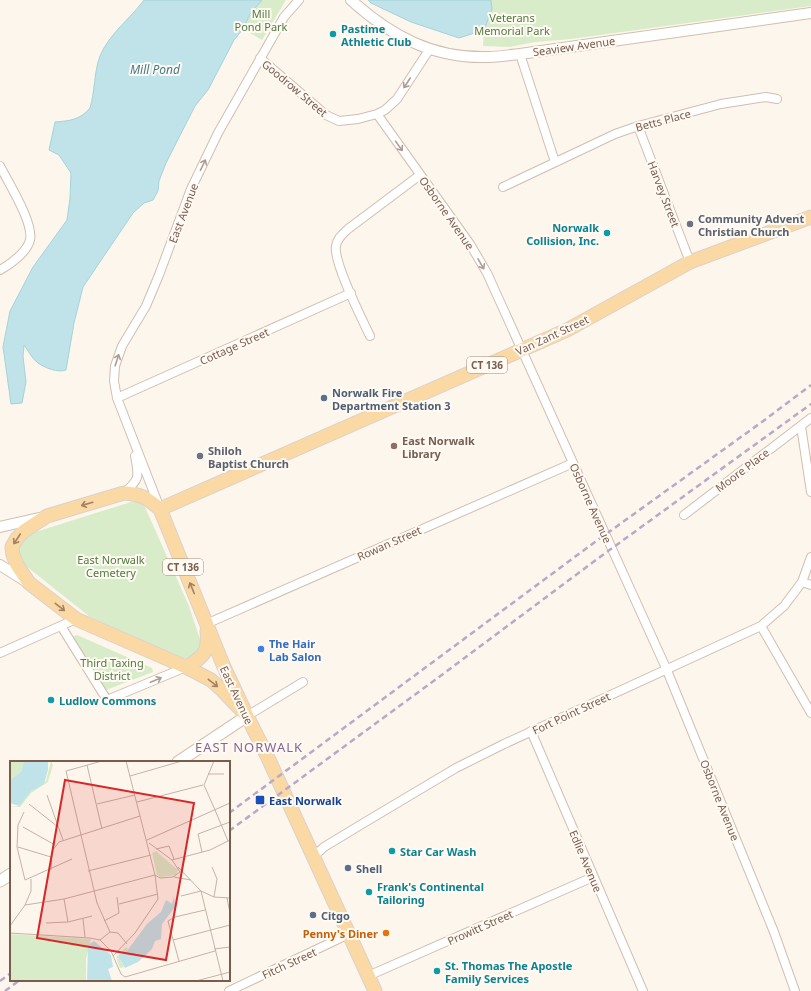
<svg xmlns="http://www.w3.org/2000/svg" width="811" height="991" viewBox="0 0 811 991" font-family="'Noto Sans',sans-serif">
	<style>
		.green { fill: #d8ecc9 }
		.water { fill: #bfe3e8; stroke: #a5d3da }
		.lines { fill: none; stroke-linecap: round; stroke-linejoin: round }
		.minor-casing { stroke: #d1beb0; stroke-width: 10 }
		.tertiary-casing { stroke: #d1beb0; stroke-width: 12 }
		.secondary-casing { stroke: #d6c0b0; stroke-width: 13 }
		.primary-casing { stroke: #dad1cd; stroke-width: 15 }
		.minor { stroke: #fff; stroke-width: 8 }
		.tertiary { stroke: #fff; stroke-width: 10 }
		.secondary { stroke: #fff; stroke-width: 11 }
		.primary { stroke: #fbd9a5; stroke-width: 13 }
		.rail { stroke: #b9a8c9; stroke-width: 2.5; stroke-dasharray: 6 4; stroke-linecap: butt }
		.oneway { stroke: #af9d94 }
		.oneway2 { stroke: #a18267 }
		.culture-dot { fill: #0f9aa8; stroke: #fffaf3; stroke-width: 1.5 }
		.worship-dot { fill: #6b7280; stroke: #fffaf3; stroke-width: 1.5 }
		.service-dot { fill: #5c6f8a; stroke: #fffaf3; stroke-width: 1.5 }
		.education-dot { fill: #8d6e63; stroke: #fffaf3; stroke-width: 1.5 }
		.shop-dot { fill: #3f7fe0; stroke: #fffaf3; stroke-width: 1.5 }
		.transit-dot { fill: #1a4fb4; stroke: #fffaf3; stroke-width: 1.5 }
		.food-dot { fill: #e8710a; stroke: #fffaf3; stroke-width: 1.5 }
		.labels { text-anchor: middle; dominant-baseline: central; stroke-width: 4; stroke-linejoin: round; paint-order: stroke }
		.shield { fill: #fffaf3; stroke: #a28b7f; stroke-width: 1 }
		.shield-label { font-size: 10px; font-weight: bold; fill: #7a5c4d }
		.park-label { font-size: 11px; fill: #537a41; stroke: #fffaf3 }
		.culture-label { font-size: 11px; font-weight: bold; fill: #0d838f; stroke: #fffaf3; text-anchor: start }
		.street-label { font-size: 11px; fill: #7a5c4d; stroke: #fffaf3 }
		.worship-label { font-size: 11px; font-weight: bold; fill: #5b616d; stroke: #fffaf3; text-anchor: start }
		.service-label { font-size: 11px; font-weight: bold; fill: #4e5e75; stroke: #fffaf3; text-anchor: start }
		.education-label { font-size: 11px; font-weight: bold; fill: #785e54; stroke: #fffaf3; text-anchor: start }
		.shop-label { font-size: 11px; font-weight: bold; fill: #366cbe; stroke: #fffaf3; text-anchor: start }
		.transit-label { font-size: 11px; font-weight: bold; fill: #164399; stroke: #fffaf3; text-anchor: start }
		.food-label { font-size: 11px; font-weight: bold; fill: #c56008; stroke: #fffaf3; text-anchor: end }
		.water-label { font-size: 12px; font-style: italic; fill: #437c86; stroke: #fffaf3 }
		.quarter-label { font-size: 13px; letter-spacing: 1px; fill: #846695; stroke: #fffaf3 }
		.inset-road { fill: none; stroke: #c5b3a7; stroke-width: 1 }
		.view { fill: #d62828; fill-opacity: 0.15; stroke: #d62828; stroke-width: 2 }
		.inset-edge { fill: none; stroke: #7a5c4d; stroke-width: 2 }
	</style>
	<rect width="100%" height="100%" fill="#fdf6ec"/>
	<path class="green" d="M 262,0 L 286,0 L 262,40 L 243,29 L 250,14 Z
		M 491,0 L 811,0 L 811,6 L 571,39 L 535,42 L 509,47 L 483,46 L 484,30 L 492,9 Z
		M 131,502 L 139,502 L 145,507 L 189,606 L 201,642 L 200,648 L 193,655 L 186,658 L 179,658 L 90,617 L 26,566 C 15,553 18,542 32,533 Z
		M 77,635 L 152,668 L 153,672 L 106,690 L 72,637 Z"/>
	<path class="water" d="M 144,0 L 262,0 L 250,14 L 243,29 L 234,40 L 208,90 L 195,106 L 166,163 L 159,181 L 158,191 L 153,200 L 144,203 L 133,213 L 83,287 L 74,323 L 66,370 C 58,373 45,368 38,363 C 32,359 28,350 24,345 L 23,356 L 26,382 L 22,403 L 11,404 L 3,347 L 10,311 L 33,267 L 67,220 L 70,198 L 71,173 L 59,155 L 49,150 L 55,122 C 69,121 80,120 90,108 C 95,92 94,71 100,56 C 109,34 130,19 144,0 Z
		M 368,0 L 491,0 L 492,9 L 484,30 L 459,38 L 411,22 L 371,3 Z"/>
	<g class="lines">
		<g class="minor-casing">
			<path id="minor" d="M 520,54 L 555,162
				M 260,58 L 326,115 L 339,121 L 358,119 L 377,114 L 385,110 L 397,99 L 429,50
				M 377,114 L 470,244 L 487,273 L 666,668 L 774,932 L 795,991
				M 638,126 L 690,262
				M 0,166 C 8,182 34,223 30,240 C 27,252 11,264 0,270
				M 503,187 L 615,134 L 638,126 L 721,104 L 766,97 L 777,99
				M 370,336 C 362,319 333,262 336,246 C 337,238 343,234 348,229 L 420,175
				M 117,398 L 351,293
				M 801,426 L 811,492
				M 124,493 C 140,479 139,477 135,456
				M 159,506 L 117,398 L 114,381 L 115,366 L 122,346 L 146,306 L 159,275 L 191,189 L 218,133 L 284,17 L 299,0
				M 684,515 L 811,418
				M 802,582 L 811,585
				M 206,624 L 573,463
				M 61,626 L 107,700 L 186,667
				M 761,626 L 811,713
				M 0,653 L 76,619
				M 247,716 L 303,682
				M 531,731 L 643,991
				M 313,857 L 324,847 L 367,821 L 456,768 L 504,744 L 761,626 L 784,606 L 802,582 L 811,557
				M 368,976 L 593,877
				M 229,991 L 349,934"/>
		</g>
		<g class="tertiary-casing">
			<path id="tertiary" d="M 351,0 C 391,36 433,59 489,57 C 499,57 509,55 520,54 L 811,13
				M 0,527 L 39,518
				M 0,565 L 27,582"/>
		</g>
		<g class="secondary-casing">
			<path id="secondary" d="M 178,762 L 247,716
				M 0,881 L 11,874"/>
		</g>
		<g class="primary-casing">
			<path id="primary" d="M 160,509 L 567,330 L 690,262 L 811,217
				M 186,667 C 204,657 209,652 207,631
				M 247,716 L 222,690 L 211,680 L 186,667 L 76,619 L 29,583 L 17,565 L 13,555 L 12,547 L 17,538 L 24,531 L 47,516 L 124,493 C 141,494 147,498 160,509 L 224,667 L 247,716 L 269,760 L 375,991"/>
		</g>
		<use href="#minor" class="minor"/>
		<use href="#tertiary" class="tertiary"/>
		<use href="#secondary" class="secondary"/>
		<use href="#primary" class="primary"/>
		<path class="rail" d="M 229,813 L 595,542 L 766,419 L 811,385
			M 229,831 L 439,677 L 604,554 L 811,404
			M 0,981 L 11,973
			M 5,991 L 20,980"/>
	</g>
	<defs><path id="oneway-shaft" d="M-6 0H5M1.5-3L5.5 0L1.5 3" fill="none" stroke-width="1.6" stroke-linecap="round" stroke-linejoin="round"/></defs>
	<g class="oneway">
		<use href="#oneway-shaft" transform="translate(407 83) rotate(123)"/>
		<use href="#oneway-shaft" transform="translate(399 146) rotate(55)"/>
		<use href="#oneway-shaft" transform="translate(203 165) rotate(-64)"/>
		<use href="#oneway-shaft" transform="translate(481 264) rotate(60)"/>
		<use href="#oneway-shaft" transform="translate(117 360) rotate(-72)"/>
		<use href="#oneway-shaft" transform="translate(156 680) rotate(-23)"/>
	</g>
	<g class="oneway2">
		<use href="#oneway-shaft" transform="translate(87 504) rotate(164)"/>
		<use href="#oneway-shaft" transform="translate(17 539) rotate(123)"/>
		<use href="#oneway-shaft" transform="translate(192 588) rotate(-112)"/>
		<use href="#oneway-shaft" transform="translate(60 607) rotate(38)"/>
		<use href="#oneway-shaft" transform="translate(213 683) rotate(38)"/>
	</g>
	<g class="culture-dot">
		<circle cx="333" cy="34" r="4"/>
		<circle cx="607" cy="233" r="4"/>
		<circle cx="51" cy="700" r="4"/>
		<circle cx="392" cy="851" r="4"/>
		<circle cx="369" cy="892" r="4"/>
		<circle cx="437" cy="971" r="4"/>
	</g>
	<g class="worship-dot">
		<circle cx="690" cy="224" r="4"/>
		<circle cx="200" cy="456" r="4"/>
	</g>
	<g class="service-dot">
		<circle cx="324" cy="398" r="4"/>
		<circle cx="348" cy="868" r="4"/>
		<circle cx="313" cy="915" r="4"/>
	</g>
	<circle class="education-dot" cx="394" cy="446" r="4"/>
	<circle class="shop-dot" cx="261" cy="649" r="4"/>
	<rect class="transit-dot" x="255" y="795" width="10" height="10" rx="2"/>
	<circle class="food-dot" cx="386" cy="933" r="4"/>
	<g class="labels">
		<g class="shield">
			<rect x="467" y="357" width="40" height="16" rx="3"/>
			<rect x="163" y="559" width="40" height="16" rx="3"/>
		</g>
		<g class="shield-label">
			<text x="487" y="365">CT 136</text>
			<text x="183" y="567">CT 136</text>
		</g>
		<g class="park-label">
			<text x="261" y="13">Mill<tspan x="261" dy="13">Pond Park</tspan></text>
			<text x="512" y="17">Veterans<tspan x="512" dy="13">Memorial Park</tspan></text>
			<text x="111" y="559">East Norwalk<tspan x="111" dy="13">Cemetery</tspan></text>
			<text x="112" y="662">Third Taxing<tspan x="112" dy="13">District</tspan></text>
		</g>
		<g class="culture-label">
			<text x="341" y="28">Pastime<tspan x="341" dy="13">Athletic Club</tspan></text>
			<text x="599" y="227" text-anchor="end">Norwalk<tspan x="599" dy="13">Collision, Inc.</tspan></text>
			<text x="59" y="700">Ludlow Commons</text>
			<text x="400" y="851">Star Car Wash</text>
			<text x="377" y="886">Frank's Continental<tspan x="377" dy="13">Tailoring</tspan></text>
			<text x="445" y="965">St. Thomas The Apostle<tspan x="445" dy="13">Family Services</tspan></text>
		</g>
		<g class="street-label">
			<text transform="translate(574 46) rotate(-8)">Seaview Avenue</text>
			<text transform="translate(295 88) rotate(40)">Goodrow Street</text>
			<text transform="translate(663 120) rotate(-15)">Betts Place</text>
			<text transform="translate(664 194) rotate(69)">Harvey Street</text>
			<text transform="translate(183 213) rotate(-69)">East Avenue</text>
			<text transform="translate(447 213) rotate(55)">Osborne Avenue</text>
			<text transform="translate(552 335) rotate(-25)">Van Zant Street</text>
			<text transform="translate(234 346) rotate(-24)">Cottage Street</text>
			<text transform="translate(742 470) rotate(-37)">Moore Place</text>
			<text transform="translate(591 503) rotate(66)">Osborne Avenue</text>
			<text transform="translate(389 543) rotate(-24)">Rowan Street</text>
			<text transform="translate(237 695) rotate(65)">East Avenue</text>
			<text transform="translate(571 713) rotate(-25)">Fort Point Street</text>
			<text transform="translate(720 800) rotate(68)">Osborne Avenue</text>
			<text transform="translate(586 861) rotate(67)">Edlie Avenue</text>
			<text transform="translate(480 927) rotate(-24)">Prowitt Street</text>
			<text transform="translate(289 963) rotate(-25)">Fitch Street</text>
		</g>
		<g class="worship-label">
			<text x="698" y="218">Community Advent<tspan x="698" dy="13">Christian Church</tspan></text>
			<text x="208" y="450">Shiloh<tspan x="208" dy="13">Baptist Church</tspan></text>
		</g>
		<g class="service-label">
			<text x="332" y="392">Norwalk Fire<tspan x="332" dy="13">Department Station 3</tspan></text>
			<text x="356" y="868">Shell</text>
			<text x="321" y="915">Citgo</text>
		</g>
		<g class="education-label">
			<text x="402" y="440">East Norwalk<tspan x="402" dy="13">Library</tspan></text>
		</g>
		<g class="shop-label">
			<text x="269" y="643">The Hair<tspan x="269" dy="13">Lab Salon</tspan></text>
		</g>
		<g class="transit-label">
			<text x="269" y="800">East Norwalk</text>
		</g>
		<g class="food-label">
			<text x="378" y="933">Penny's Diner</text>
		</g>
		<g class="water-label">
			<text x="155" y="69">Mill Pond</text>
		</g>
		<g class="quarter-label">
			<text x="249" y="747">EAST NORWALK</text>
		</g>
	</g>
	<g transform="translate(10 761)">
		<rect width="220" height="220" fill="#fdf6ec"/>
		<path d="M 0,0 L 14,0 L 11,11 L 0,19 ZM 41,0 L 43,4 L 38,21 L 21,32 L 10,46 L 0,45 L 8,45 L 20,30 L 36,20 ZM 146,90 L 168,109 L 166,114 L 150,116 L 147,114 L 142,92 ZM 0,173 L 81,178 L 76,198 L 76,220 L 0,220 ZM 116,186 L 118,188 L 117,190 L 108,195 L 114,206 L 110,207 L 106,196 Z" fill="#d8ecc9"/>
		<path d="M 14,0 L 38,0 L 38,9 L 34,23 L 21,30 L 9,45 L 0,42 L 0,19 L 11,11 ZM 164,135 L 165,146 L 152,163 L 151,178 L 145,180 L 142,188 L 128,201 L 115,207 L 108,195 L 117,190 L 137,163 L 151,151 L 156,139 L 162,143 ZM 84,180 L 101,194 L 103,206 L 98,208 L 102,220 L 77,220 L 78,184 Z" fill="#bfe3e8"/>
		<path class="inset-road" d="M 92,0 L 56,10 L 87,142 L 100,171M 116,0 L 145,114M 204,0 L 194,24 L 205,49M 77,4 L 92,68M 198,13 L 214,13M 120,15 L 172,0M 37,34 L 53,79M 127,41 L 193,24M 19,43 L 48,66M 87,43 L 125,34M 205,49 L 218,80M 14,51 L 8,64 L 7,86 L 15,119 L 62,98M 13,66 L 45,84M 137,79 L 220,42M 139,82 L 162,99 L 170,111 L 163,116 L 150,117 L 145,114M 8,86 L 41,96M 146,88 L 159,85 L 164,98M 192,91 L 188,73 L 220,61M 162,99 L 200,89 L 220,79M 168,106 L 191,130 L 213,220M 202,106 L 207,118 L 204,136M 41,109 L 42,90 L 49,81 L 130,55M 78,110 L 141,94M 164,116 L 181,119M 171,135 L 191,130 L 204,136 L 220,137M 217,137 L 220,152M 54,138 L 58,161M 109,143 L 148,133M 15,144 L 21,130 L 21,118M 73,158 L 75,176M 94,160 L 109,152 L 107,136M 36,162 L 58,161 L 82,155M 0,165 L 15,144 L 54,138 L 145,114M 100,171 L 108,172 L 117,183M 0,172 L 80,177 L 90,179 L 101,190 L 111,213 L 115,216 L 205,190M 90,179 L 100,171M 163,179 L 220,164M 204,188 L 220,186M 103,195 L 125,172 L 148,138 L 145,114M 169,200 L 158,160 L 165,156 L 195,149M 186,220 L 220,211"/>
		<path class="view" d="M 55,19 L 184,42 L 156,199 L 27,177 Z"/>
		<rect width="220" height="220" class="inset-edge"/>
	</g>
</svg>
